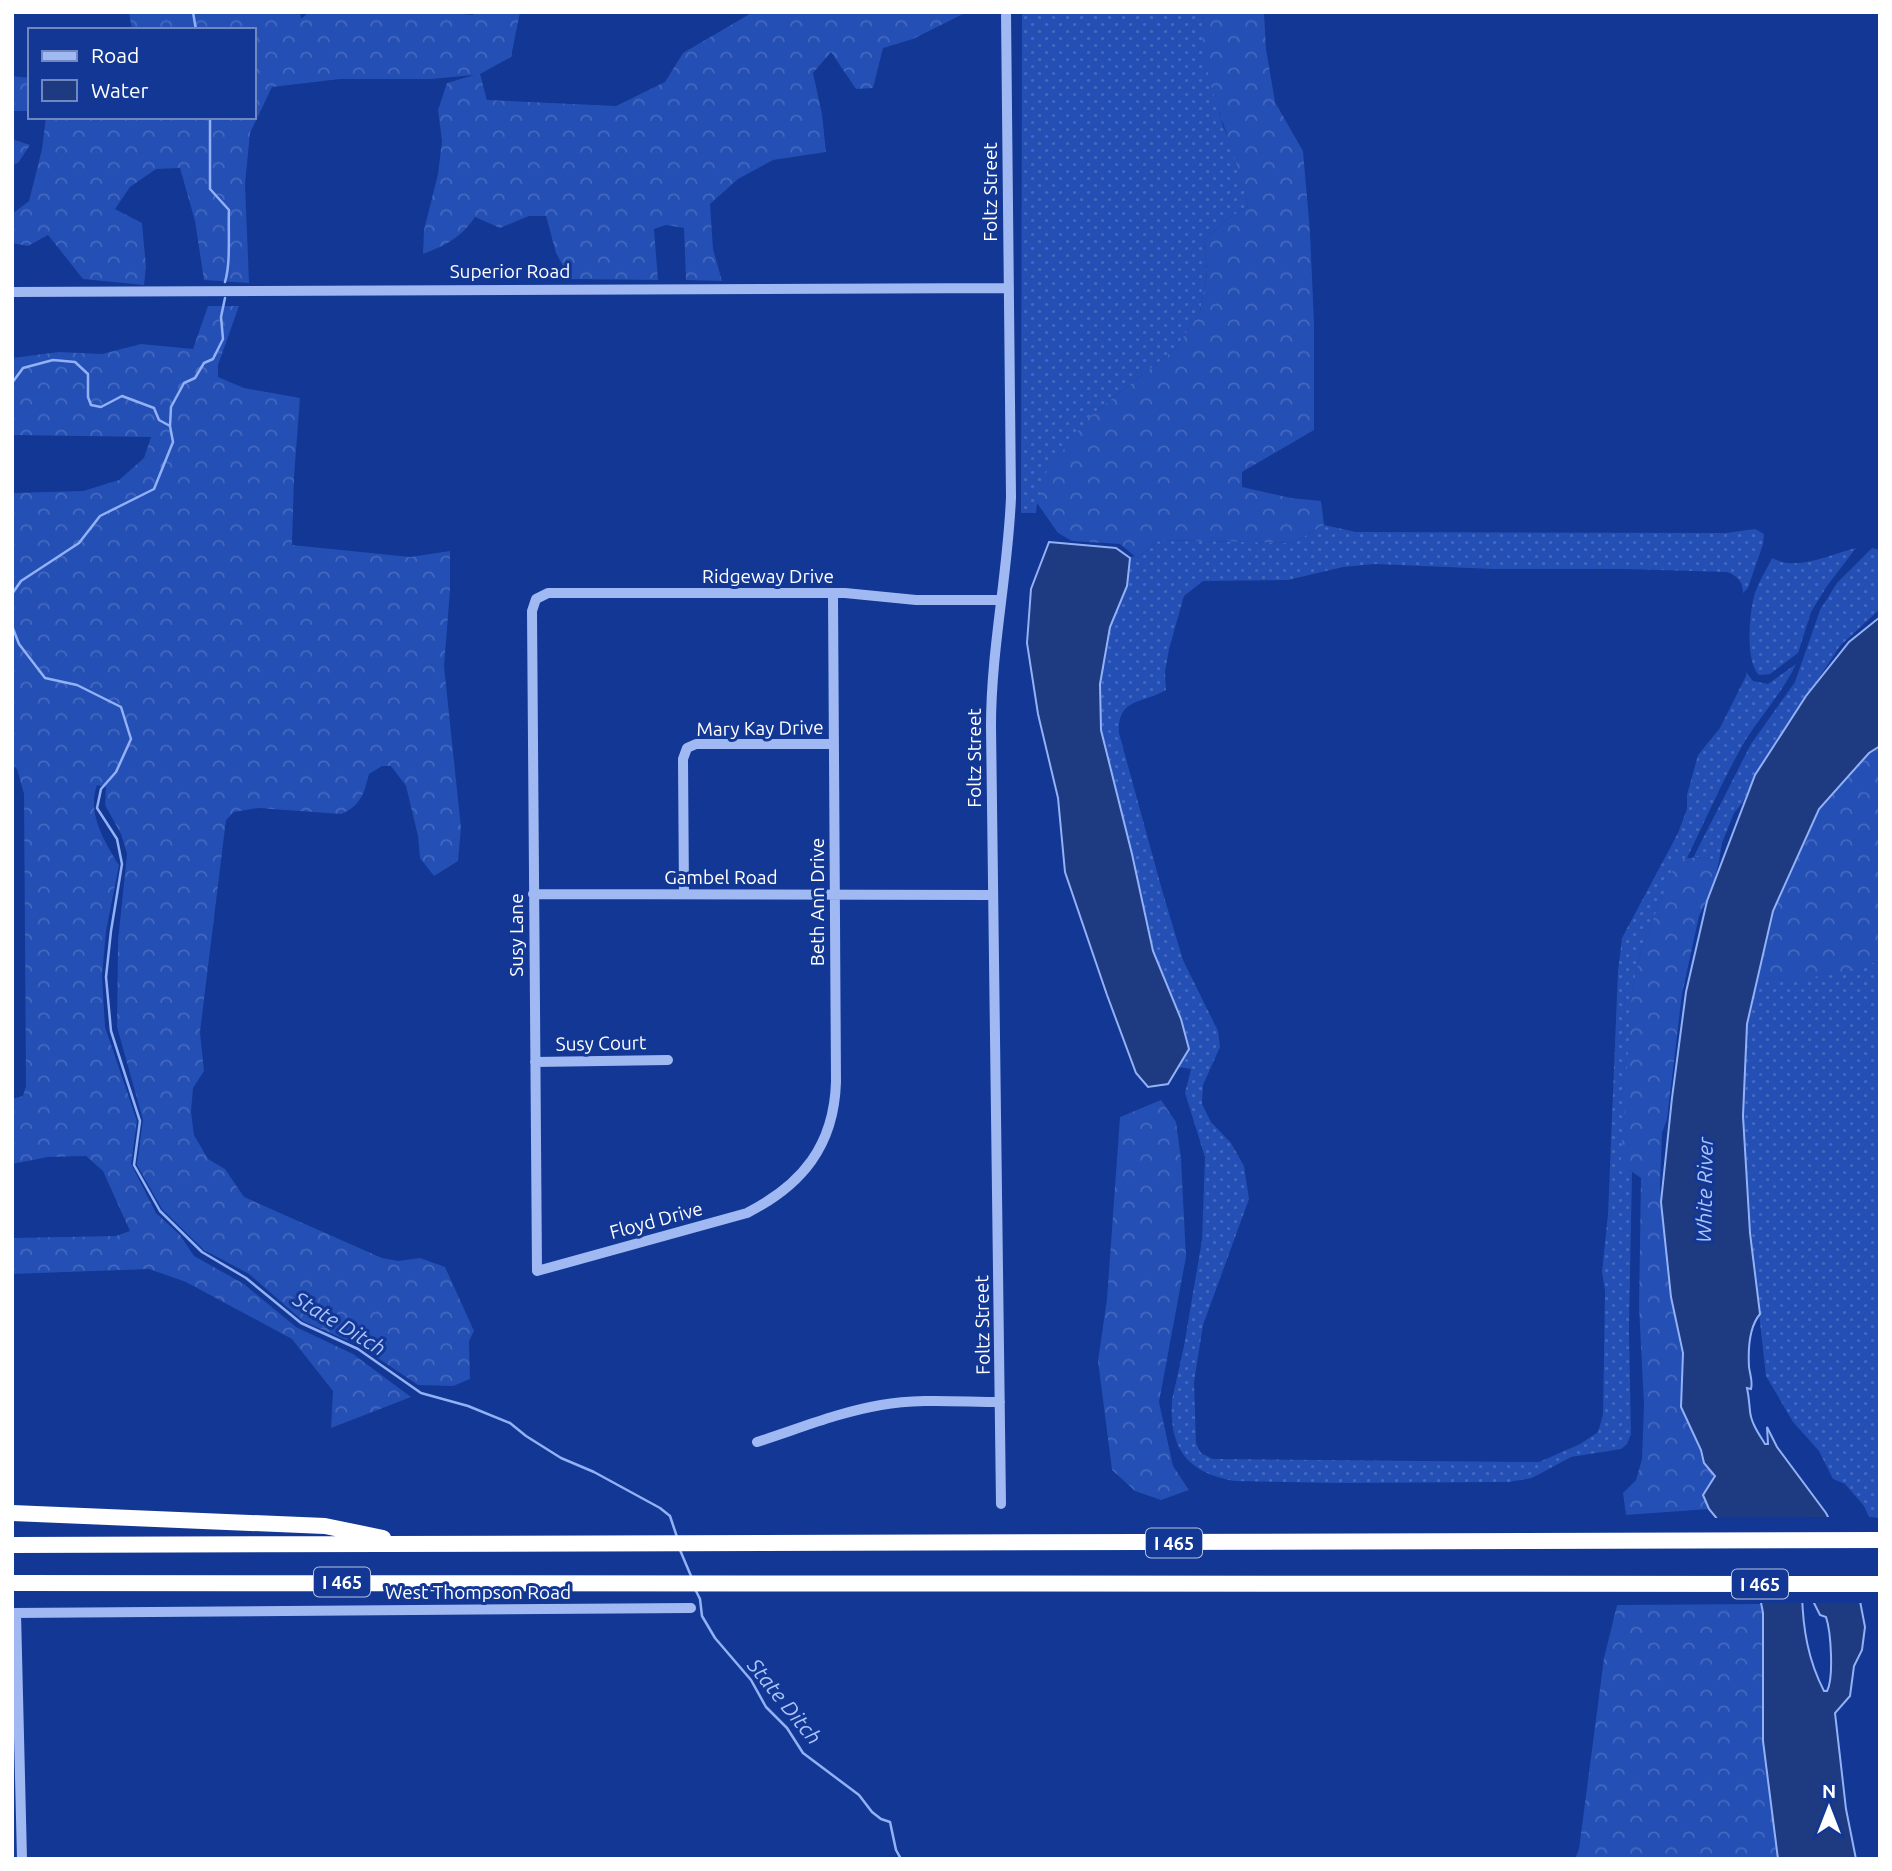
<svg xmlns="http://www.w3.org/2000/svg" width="1892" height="1871" viewBox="0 0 1892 1871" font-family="Ubuntu,sans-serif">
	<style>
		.grass { fill: url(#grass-dots) }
		.forest { fill: url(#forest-crowns) }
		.water { fill: #1e3a81; stroke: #92b1f6; stroke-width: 2; fill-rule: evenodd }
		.pier { fill: #123794 }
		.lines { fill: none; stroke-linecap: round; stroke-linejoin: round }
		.stream { stroke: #92b1f6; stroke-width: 2.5 }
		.minor { stroke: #a0b9f3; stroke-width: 10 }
		.highway { stroke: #fff; stroke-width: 16 }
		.labels { text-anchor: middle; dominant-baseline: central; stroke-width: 6; stroke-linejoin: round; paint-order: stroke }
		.shield { fill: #123794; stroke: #b8c3df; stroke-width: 2 }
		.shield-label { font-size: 18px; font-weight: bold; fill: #fff }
		.street-label { font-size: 19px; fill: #fff; stroke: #123794 }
		.water-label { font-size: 21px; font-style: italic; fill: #acc4fa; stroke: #123794 }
	</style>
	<defs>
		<pattern id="grass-dots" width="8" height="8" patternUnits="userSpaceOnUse" patternTransform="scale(1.75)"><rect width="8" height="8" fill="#244fb4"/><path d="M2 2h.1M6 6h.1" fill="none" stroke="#4569bf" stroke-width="1.8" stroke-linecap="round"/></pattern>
		<pattern id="forest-crowns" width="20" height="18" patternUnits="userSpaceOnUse" patternTransform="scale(1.75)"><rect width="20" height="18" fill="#244fb4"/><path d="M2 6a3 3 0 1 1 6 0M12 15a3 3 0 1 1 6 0" fill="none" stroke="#4569bf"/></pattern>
	</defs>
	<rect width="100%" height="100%" fill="#123794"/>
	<path class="grass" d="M 1022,12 L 1202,12 L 1206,64 L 1223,126 L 1240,167 L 1248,206 L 1225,221 L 1204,240 L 1207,273 L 1200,312 L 1175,349 L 1089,417 L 1037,503 L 1036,513 L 1021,513 Z
		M 1324,525 L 1356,532 L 1726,533 L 1755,529 L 1764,534 L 1763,544 L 1748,588 L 1743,593 C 1743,582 1738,576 1727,572 L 1626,569 L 1493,569 L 1375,564 L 1343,567 L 1288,580 L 1203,581 L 1184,596 L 1169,649 L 1165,672 L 1166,690 C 1142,704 1117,698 1119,733 L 1162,890 L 1183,960 L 1218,1031 L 1220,1047 L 1203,1085 L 1202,1104 L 1211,1122 L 1231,1143 L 1244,1166 L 1249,1199 L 1203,1325 L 1194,1382 L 1196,1443 L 1201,1453 L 1213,1459 L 1539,1462 L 1580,1444 L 1598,1432 L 1603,1415 L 1605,1291 L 1602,1272 L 1608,1214 L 1618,971 L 1622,938 L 1678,833 L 1687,809 L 1687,795 L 1698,755 L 1720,728 L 1746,676 L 1746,672 L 1753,681 L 1768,684 L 1796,664 C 1783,692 1761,715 1745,741 C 1723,779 1706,819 1687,858 L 1677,860 L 1641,950 L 1632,992 L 1628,1169 L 1632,1172 L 1629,1330 L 1631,1434 L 1627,1444 L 1621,1449 L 1571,1457 L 1532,1478 L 1509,1482 L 1338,1483 L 1234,1481 C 1186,1472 1169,1448 1172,1400 L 1184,1346 L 1202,1240 L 1205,1157 L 1185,1093 L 1191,1069 L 1179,1067 L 1189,1049 L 1181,1019 L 1153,951 L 1132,854 L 1101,730 L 1100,684 L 1110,627 L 1127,586 L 1130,558 L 1134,556 L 1137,558 L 1160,540 L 1293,543 Z
		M 1856,548 L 1827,586 L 1811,612 L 1798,653 L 1770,674 L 1759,675 C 1745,662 1749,611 1755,593 C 1759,581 1767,569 1772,558 C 1798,572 1830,554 1856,548 Z
		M 1872,548 L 1880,550 L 1880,609 L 1840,646 L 1755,775 L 1743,802 L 1734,813 L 1722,843 L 1719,861 L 1702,857 L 1693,858 L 1751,744 L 1795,682 L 1820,610 L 1837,583 Z
		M 1880,962 L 1880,1518 L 1869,1517 L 1864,1506 L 1845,1484 L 1833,1479 L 1819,1451 L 1793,1422 L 1766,1376 L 1750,1233 L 1743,1116 L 1747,1024 L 1758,977 C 1799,986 1839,965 1880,962 Z"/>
	<path class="forest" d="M 129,12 L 300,12 L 301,19 L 309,12 L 438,12 L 473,15 L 475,12 L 520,12 L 511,57 L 480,74 L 487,100 L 616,106 L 665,82 L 683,53 L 753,12 L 967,12 L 913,39 L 883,48 L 873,88 L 856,89 L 831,52 L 813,73 L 822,114 L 826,152 L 773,160 L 738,179 L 710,204 L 713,249 L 722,281 L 686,280 L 684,228 L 666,225 L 654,229 L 658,280 L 570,279 L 556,253 L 546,216 L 529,216 L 500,228 L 475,217 C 461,238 446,245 423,254 L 424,230 L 438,174 L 442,141 L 438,110 L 447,83 L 474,75 L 431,79 L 340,79 L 272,87 L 250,133 L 245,184 L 249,283 L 204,280 L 195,221 L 180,168 L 156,169 L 130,187 L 115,209 L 142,223 L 146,267 L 144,285 L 83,279 L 48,235 L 28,246 L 12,243 L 12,214 L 29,201 L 42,149 L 46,117 L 254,117 L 254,30 L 132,30 Z
		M 1202,12 L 1264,12 L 1266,49 L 1275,102 L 1303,151 L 1310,232 L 1314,323 L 1314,430 L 1242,472 L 1242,487 L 1291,498 L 1321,501 L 1324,525 L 1293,543 L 1160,540 L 1137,558 L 1120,544 L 1072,541 L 1058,533 L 1037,503 L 1045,474 L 1089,417 L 1175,349 L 1200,312 L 1207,273 L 1204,240 L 1225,221 L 1248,206 C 1238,158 1217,114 1206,66 C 1202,49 1203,30 1202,12 Z
		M 12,76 L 30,78 L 30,111 L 12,111 Z
		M 12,139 L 30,145 L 18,163 L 12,165 Z
		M 208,306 L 239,306 L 218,365 L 218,377 L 244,388 L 300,398 L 294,477 L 292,545 L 410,557 L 450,551 L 450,591 L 444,666 L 461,828 L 458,861 L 434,876 L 420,858 L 418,836 L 406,786 L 391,766 L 382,766 L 369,774 C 364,793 361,806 341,814 L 258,808 L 234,812 L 226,820 L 200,1032 L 204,1071 L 193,1088 L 191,1112 L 194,1135 L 208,1159 L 225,1169 L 244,1197 L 382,1258 L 398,1261 L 420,1258 L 445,1267 L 474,1331 L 469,1341 L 470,1379 L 453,1386 L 418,1385 L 360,1346 L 303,1321 L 249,1274 L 204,1250 L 162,1209 L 137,1165 L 143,1120 L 117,1027 L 118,941 L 127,854 L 121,834 L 105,805 L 106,787 L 97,785 C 87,813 104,841 119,865 L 106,931 L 102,976 L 105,1027 L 137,1121 L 131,1164 L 156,1213 L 180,1235 L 194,1256 L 244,1284 L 296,1327 L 353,1354 L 411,1397 L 331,1428 L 333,1391 L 292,1339 L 186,1282 L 149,1269 L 12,1274 L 12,1238 L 116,1236 L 130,1231 L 103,1171 L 86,1156 L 48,1157 L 12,1164 L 12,1099 L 23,1096 L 26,1086 L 24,794 L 17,769 L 12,765 L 12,493 L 83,491 L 119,480 L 144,458 L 151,437 L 12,435 L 12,358 L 59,352 L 102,354 L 141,344 L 193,349 Z
		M 1880,748 L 1880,962 C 1869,963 1858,968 1847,971 C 1819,977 1786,983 1758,977 L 1773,911 L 1819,809 L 1869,753 Z
		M 1702,857 L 1719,861 L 1712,890 L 1699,916 L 1682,994 L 1667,1119 L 1662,1133 L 1660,1187 L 1671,1297 L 1683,1353 L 1681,1407 L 1701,1450 L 1704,1463 L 1715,1476 L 1703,1495 L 1709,1509 L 1626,1515 L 1623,1493 L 1636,1480 L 1642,1459 L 1644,1405 L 1639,1307 L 1641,1178 L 1628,1169 L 1621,1160 L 1632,992 L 1641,950 L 1677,859 Z
		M 1161,1100 L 1176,1122 L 1181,1159 L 1186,1257 L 1159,1402 L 1173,1466 L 1189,1490 L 1161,1500 L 1135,1491 L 1112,1470 L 1098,1361 L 1107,1299 L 1120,1117 Z
		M 1762,1604 L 1763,1741 L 1778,1859 L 1575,1859 L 1579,1849 L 1604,1658 L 1617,1605 Z"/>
	<path class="water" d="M 1049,542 L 1116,548 L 1130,558 L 1127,586 L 1110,627 L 1100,684 L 1101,730 L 1132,854 L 1153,951 L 1181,1019 L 1189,1049 L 1168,1084 L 1148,1087 L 1136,1073 L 1107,995 L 1065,872 L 1058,798 L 1038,714 L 1027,643 L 1031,589 Z
		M 1880,617 L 1880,746 L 1869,753 L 1819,809 L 1773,911 L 1747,1024 L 1743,1116 L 1750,1233 L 1760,1314 C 1749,1327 1748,1349 1749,1367 C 1750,1375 1753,1381 1751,1389 L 1747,1388 C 1749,1397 1749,1402 1750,1411 C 1751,1423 1759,1434 1765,1444 L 1768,1444 L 1767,1427 L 1777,1447 L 1826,1513 L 1836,1533 L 1848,1586 L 1860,1601 L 1865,1627 L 1862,1650 L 1854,1666 L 1850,1696 L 1835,1713 L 1846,1809 L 1856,1859 L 1778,1859 L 1763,1741 L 1763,1613 L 1752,1555 L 1732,1526 L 1718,1520 L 1709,1509 L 1703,1495 L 1715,1476 L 1704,1463 L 1701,1450 L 1681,1407 L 1683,1353 L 1671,1297 L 1661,1202 L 1672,1098 L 1686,992 L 1707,901 L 1755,775 L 1806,696 L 1849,642 ZM 1807,1589 L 1820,1615 L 1826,1617 C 1831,1632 1834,1678 1827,1691 L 1824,1691 C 1808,1660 1803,1629 1802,1595 Z"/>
	<path class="pier" d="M 1832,1517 L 1847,1551 L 1851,1583 L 1856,1586 L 1863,1603 L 1811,1603 L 1806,1594 L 1806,1603 L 1758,1603 L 1749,1556 L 1730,1528 L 1716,1523 L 1712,1518 Z"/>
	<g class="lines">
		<path class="stream" d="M 193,12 L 196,30
			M 210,117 L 210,189 L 229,210 C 228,232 231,262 225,282
			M 12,383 L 23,368 L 53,360 L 75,362 L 88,374 L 88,397 L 91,405 L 101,407 L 122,396 L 154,408 L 159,420 L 170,426
			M 12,594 L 21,581 L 79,543 L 100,516 L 154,489 L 173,442 L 170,426 L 171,407 L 184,383 L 195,378 L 204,363 L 213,359 L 223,339 L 221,317 L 225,298
			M 12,626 L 19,644 L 45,678 L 77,685 L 121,707 L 131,739 L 116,772 L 101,789 L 97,808 L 117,839 L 122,864 L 111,931 L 106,977 L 111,1031 L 140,1121 L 134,1165 L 160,1211 L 202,1252 L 246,1278 L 301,1323 L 358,1349 L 421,1393 L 468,1406 L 510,1423 L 526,1436 L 561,1458 L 594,1472 L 660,1508 L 670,1516 L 677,1537
			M 680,1550 L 691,1576
			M 695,1589 L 700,1599 L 702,1616 L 715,1638 L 751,1680 L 766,1707 L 787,1728 L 803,1753 L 859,1795 L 872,1812 L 881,1819 L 890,1822 L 896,1850 L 901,1859"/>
		<path class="minor" d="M 12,292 L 1009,288
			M 833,594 L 836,1082 C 834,1146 802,1185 747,1213 L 537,1271 L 532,611 L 536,599 L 548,593 L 845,593 L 916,600 L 1001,600
			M 533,894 L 993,895
			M 684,894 L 683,759 L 687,748 L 696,744 L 834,744
			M 535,1062 L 668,1060
			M 757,1442 C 798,1429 839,1412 881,1405 C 920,1398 961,1402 1000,1402
			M 1001,1504 L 991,726 C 991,649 1008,574 1011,497 L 1006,12
			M 12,1613 L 691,1608
			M 16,1613 L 22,1859"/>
		<path class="highway" d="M 12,1513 L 325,1526 L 383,1538
			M 12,1545 L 1880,1540
			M 12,1583 L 1880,1584"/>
	</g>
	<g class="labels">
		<g class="shield">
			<rect x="1146" y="1528.5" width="56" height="29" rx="5"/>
			<rect x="314" y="1567.5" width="56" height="29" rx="5"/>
			<rect x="1732" y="1569.5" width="56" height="29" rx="5"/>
		</g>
		<g class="shield-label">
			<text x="1174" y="1543">I 465</text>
			<text x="342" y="1582">I 465</text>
			<text x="1760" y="1584">I 465</text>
		</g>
		<g class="street-label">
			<text transform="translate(990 192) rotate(-90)">Foltz Street</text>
			<text x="510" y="271">Superior Road</text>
			<text x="768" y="576">Ridgeway Drive</text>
			<text transform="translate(760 728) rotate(-1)">Mary Kay Drive</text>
			<text transform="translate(974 758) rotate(-90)">Foltz Street</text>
			<text x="721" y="877">Gambel Road</text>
			<text transform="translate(817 902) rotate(-90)">Beth Ann Drive</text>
			<text transform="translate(516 935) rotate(-90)">Susy Lane</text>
			<text transform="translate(601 1043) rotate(-1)">Susy Court</text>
			<text transform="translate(656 1220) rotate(-15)">Floyd Drive</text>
			<text transform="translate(982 1325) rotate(-91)">Foltz Street</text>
			<text x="478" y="1592">West Thompson Road</text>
		</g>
		<g class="water-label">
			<text transform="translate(1704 1190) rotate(-89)">White River</text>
			<text transform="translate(340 1323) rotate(31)">State Ditch</text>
			<text transform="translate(785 1701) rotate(51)">State Ditch</text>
		</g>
	</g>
	<rect width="1892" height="1871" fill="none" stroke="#ffffff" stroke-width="28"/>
	<rect x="28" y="28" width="228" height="91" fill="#123794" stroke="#7187bf" stroke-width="2"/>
	<rect x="42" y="51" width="35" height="10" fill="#a0b9f3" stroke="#7187bf" stroke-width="2"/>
	<text x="91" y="63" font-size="21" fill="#ffffff">Road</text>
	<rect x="42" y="80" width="35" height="21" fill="#1e3a81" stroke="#7187bf" stroke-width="2"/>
	<text x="91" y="98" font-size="21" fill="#ffffff">Water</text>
	<g transform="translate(1829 1808)" stroke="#123794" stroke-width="5" paint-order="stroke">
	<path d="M0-5L12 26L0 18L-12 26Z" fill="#ffffff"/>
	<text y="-10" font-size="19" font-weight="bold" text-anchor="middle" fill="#ffffff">N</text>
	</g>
</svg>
